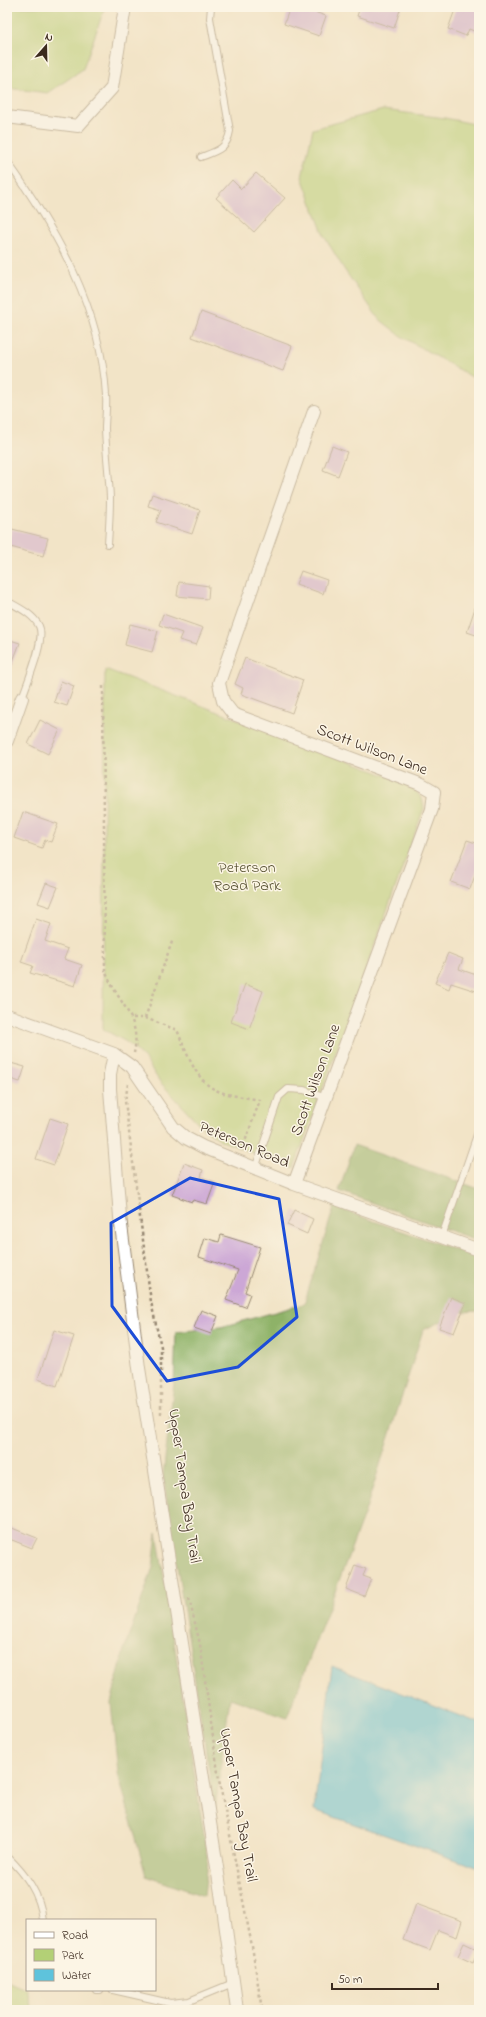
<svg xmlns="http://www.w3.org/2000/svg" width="486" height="2017" viewBox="0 0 486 2017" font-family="'Indie Flower',sans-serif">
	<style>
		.green { fill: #b3d076; stroke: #777d4a }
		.forest { fill: #8eb267; stroke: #646e42 }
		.water { fill: #5ec3dc; stroke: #4c767d }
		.building { fill: #cca7d6 }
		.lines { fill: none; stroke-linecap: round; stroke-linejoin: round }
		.lane-casing { stroke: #968772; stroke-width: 8 }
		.street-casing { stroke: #968772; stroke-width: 14 }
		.path { stroke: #968772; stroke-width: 2.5; stroke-dasharray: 3 3; stroke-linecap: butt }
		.lane { stroke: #fff; stroke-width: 6 }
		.street { stroke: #fff; stroke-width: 12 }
		.marked { fill: none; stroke: #1d4ed8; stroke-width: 3; stroke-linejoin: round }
		.labels { text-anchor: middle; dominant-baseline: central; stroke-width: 3; stroke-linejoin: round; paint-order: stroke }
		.street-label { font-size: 16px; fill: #3b2a1e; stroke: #fcf5e5 }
		.park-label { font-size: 16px; fill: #595434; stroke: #fcf5e5 }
	</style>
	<rect width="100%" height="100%" fill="#fcf5e5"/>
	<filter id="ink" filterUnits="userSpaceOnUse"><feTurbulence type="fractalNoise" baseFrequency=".025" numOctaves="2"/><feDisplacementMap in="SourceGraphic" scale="8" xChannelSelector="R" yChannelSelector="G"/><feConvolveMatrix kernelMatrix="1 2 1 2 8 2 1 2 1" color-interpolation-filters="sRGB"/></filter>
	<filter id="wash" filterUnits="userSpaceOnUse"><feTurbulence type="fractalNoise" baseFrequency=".012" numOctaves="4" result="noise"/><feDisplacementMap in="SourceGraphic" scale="16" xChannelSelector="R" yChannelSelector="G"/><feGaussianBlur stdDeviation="0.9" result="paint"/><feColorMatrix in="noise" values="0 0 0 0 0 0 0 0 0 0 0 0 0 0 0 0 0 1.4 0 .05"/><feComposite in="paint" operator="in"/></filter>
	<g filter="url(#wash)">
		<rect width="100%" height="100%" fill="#f2e4c7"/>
		<path class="green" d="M 7,7 L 105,7 L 83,69 L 48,93 L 7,88 Z
			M 383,110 L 445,118 L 479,125 L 479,381 L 401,336 L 378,318 L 344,269 L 324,236 L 302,177 L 313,129 Z
			M 105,669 L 411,785 L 422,799 L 424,808 L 294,1168 L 222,1141 L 201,1126 L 160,1082 L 145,1059 L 128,1043 L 103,1029 Z
			M 7,1981 L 27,1990 L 32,2010 L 7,2010 Z"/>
		<path class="forest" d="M 354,1145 L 479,1189 L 479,1241 L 339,1191 Z
			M 334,1207 L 479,1258 L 479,1311 L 461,1312 L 423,1330 L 365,1512 L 287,1718 L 230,1698 L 215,1809 L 163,1476 L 174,1383 L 176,1332 L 221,1327 L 304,1304 Z
			M 157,1532 L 208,1861 L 204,1896 L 146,1876 L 118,1773 L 111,1703 L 124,1650 L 153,1567 Z"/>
		<path class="water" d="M 332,1666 L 479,1723 L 479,1868 L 314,1810 Z"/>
		<g id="blocks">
			<path class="building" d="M 290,7 L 300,7 L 326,16 L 319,36 L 284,24 Z
				M 360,7 L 401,7 L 394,28 L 357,16 Z
				M 456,7 L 479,7 L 479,33 L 469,29 L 466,36 L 448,29 Z
				M 256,173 L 285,198 L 254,232 L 216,198 L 232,180 L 241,189 Z
				M 201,312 L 292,346 L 283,371 L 192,337 Z
				M 332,446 L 347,452 L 338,476 L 323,470 Z
				M 152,494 L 200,510 L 192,534 L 156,522 L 161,510 L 148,506 Z
				M 12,529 L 48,538 L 43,556 L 7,546 Z
				M 301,571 L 327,580 L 323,594 L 296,584 Z
				M 179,582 L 209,586 L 208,599 L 177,596 Z
				M 477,602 L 479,603 L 479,636 L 467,632 Z
				M 163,614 L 203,628 L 196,645 L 179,640 L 182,633 L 159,625 Z
				M 130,624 L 158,631 L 152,652 L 125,645 Z
				M 7,639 L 20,643 L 8,674 L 7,674 Z
				M 245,658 L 303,680 L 292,713 L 241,694 L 243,688 L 235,684 Z
				M 61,681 L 74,686 L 67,706 L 54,702 Z
				M 40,720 L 60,730 L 48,754 L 28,744 Z
				M 23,812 L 58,824 L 51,842 L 45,840 L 42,848 L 14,838 Z
				M 467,840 L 479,844 L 479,865 L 470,889 L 451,882 Z
				M 46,883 L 58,887 L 50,907 L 38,903 Z
				M 36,919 L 51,924 L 45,941 L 68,949 L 64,959 L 82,965 L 75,986 L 30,973 L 33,966 L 21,962 Z
				M 448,953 L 463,959 L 459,969 L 479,976 L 479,992 L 451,983 L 449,989 L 435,983 Z
				M 245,984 L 263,991 L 249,1029 L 231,1022 Z
				M 7,1062 L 25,1067 L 20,1082 L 7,1078 Z
				M 50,1118 L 68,1124 L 54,1165 L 36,1159 Z
				M 184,1163 L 203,1170 L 201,1177 L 215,1182 L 207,1204 L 193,1200 L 192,1202 L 172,1195 Z
				M 294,1210 L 313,1219 L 307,1234 L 287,1225 Z
				M 221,1235 L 260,1247 L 245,1292 L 250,1294 L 245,1307 L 226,1300 L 238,1270 L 199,1257 L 205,1238 L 219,1242 Z
				M 451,1297 L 466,1303 L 454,1333 L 439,1328 Z
				M 201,1310 L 218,1316 L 211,1334 L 194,1328 Z
				M 54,1330 L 74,1336 L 57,1386 L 38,1379 Z
				M 7,1526 L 37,1538 L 32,1548 L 7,1538 Z
				M 355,1565 L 366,1569 L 363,1576 L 371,1579 L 364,1596 L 346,1589 Z
				M 416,1904 L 462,1921 L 457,1937 L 438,1930 L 430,1950 L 403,1940 Z
				M 464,1943 L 479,1950 L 473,1963 L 458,1956 Z"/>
		</g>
	</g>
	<g filter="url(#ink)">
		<use href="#blocks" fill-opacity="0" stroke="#968772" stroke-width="1"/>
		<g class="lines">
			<g class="lane-casing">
				<path id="lane" d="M 201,157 C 217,151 227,149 230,131 L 210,18 L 211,7
					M 7,161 C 57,231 101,308 106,395 C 107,407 105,418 105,429 C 106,452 109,475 110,498 C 110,513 109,529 108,544
					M 7,601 C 18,607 33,614 39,626 C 46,639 27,683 22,698
					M 255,1169 L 279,1097 L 288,1089 L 304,1090 L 326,1098
					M 442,1236 L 479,1129
					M 7,1856 C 26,1875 40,1893 43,1920
					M 96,1990 L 100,1990
					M 113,1990 L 170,2003 L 189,2001 L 233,1983"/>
			</g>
			<g class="street-casing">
				<path id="street" d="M 7,117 L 78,126 L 112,88 L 125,7
					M 7,741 L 22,698
					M 7,1015 L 114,1054 L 132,1067 L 173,1127 L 186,1138 L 203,1147 L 294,1184 L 479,1250
					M 114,1054 L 110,1074 L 110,1089 L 120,1217 L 139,1368 L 221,1893 L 237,2010
					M 294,1184 L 432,809 L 434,792 L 420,784 L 233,714 L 223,701 L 219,683 L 314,411"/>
			</g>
			<path class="path" d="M 103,686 L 105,970 C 116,1002 142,1016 134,1053
				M 133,1018 L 145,1018 L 177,1030 C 186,1050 195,1082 218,1091 C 230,1096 246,1097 260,1100 L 242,1150
				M 145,1018 L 173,939
				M 128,1084 L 125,1101 L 151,1302 L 161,1347 L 161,1417
				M 189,1598 L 200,1644 L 219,1780 L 252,1946 L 262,2010"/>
			<use href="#lane" class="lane"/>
			<use href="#street" class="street"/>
		</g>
	</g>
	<path d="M0 0H486V2017H0ZM 190,1178 L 279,1199 L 297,1317 L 238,1367 L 167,1381 L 112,1306 L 111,1223 Z" fill="#f2e4c7" fill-opacity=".55" fill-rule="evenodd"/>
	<path class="marked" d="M 190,1178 L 279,1199 L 297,1317 L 238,1367 L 167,1381 L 112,1306 L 111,1223 Z"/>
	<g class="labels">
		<g class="street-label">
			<text transform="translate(372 750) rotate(21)">Scott Wilson Lane</text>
			<text transform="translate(316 1080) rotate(-70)">Scott Wilson Lane</text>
			<text transform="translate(244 1145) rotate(23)">Peterson Road</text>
			<text transform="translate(184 1486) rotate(82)">Upper Tampa Bay Trail</text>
			<text transform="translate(238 1805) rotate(80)">Upper Tampa Bay Trail</text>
		</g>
		<g class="park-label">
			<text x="247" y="868">Peterson<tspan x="247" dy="18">Road Park</tspan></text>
		</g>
	</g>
	<rect width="486" height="2017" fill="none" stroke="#fcf5e5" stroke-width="24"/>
	<rect x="26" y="1919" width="130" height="72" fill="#fcf5e5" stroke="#afa495"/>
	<rect x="34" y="1932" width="20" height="6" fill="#ffffff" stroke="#afa495"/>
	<text x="62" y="1939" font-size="12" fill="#3b2a1e">Road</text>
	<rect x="34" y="1949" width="20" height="12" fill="#b3d076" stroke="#afa495"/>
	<text x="62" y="1959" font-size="12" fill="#3b2a1e">Park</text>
	<rect x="34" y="1969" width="20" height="12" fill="#5ec3dc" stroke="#afa495"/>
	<text x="62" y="1979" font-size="12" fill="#3b2a1e">Water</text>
	<g transform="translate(46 46) rotate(20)" stroke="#fcf5e5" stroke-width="3" paint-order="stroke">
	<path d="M0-3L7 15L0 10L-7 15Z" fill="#3b2a1e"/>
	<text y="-6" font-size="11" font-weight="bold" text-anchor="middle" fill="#3b2a1e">N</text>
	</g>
	<path d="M332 1983v6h106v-6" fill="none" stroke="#3b2a1e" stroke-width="2"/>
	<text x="338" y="1983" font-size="12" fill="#3b2a1e" stroke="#fcf5e5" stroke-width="3" paint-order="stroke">50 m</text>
</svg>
